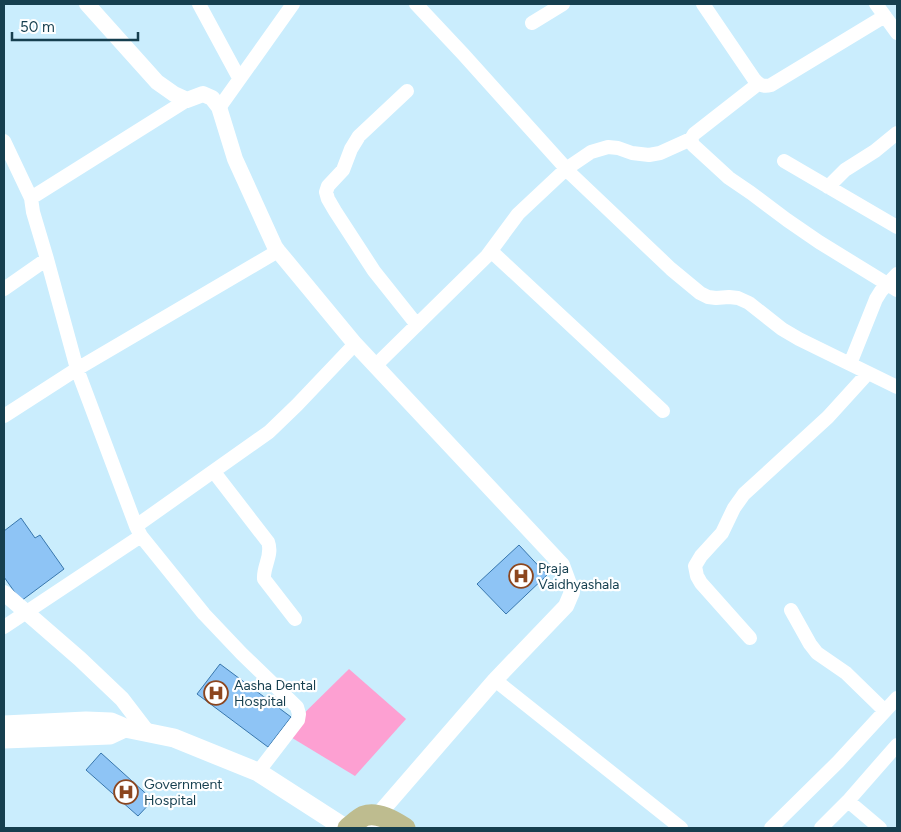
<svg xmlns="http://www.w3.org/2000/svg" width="901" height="832" viewBox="0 0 901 832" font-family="Figtree,sans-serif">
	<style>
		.green { fill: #fda0d2 }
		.building { fill: #8ec4f5; stroke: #3877ad }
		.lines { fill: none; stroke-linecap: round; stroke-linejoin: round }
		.minor { stroke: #fff; stroke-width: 14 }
		.tertiary { stroke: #fff; stroke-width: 16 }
		.secondary { stroke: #fff; stroke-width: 19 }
		.primary { stroke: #bebc8f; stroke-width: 21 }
		.labels { text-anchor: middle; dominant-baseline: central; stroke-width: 4.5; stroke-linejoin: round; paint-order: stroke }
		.poi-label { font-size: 14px; fill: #163f4f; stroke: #fff; text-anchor: start }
	</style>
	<rect width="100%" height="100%" fill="#caedfd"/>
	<path class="green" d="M 349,669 L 406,719 L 355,776 L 284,733 Z"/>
	<path class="building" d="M 21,518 L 35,538 L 40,535 L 64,569 L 21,601 L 4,577 L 4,531 Z
		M 519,545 L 547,575 L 506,614 L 477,584 Z
		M 220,664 L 291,717 L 268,747 L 197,694 Z
		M 101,753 L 153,800 L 138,816 L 86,770 Z"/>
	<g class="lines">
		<path class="minor" d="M 199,4 L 239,78
			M 416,4 L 463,54 L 572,175 L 671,269 L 700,293 L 708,297 L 716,298 L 729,297 L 738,298 L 749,303 L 782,329 L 799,339 L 850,364
			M 703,4 L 754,79 C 759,85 763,87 771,85 L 885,16
			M 876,4 L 897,33
			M 532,23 L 563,4
			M 758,84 L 694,134 L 691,139 L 693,145 L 729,178 L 751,193 L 787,220 L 819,242 L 897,290
			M 407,91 L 359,136 L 351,149 L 343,170 L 328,186 L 326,192 L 328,199 L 335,211 L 374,271 L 417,325
			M 219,108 L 293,4
			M 4,141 L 31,198
			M 784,161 L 897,227
			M 828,187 L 845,170 L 875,151 L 897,133
			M 491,251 L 663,411
			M 897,274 L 881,291 L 876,299 L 850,364 L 897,387
			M 4,289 L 47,259
			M 375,366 L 487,256 L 518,214 L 566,169 L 591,152 L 608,147 L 618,148 L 632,153 L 649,155 L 660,153 L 691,139
			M 4,416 L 77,369 L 278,251
			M 214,472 L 268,542 C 273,555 263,566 264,579 L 295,619
			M 136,526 L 269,432 L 297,405 L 355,344
			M 141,536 L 204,614 L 242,654 L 297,707 L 299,714 L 298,720 L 258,772
			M 791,610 L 810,644 L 817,653 L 846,673 L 885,711
			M 4,627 L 141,536 L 136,526 L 77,369 L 47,259 L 33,212 L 31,198 L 187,100
			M 750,638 L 701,583 L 697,576 L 695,566 L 701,556 L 722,533 L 734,508 L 744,494 L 828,417 L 868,373
			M 495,680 L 681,828
			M 771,828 L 838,762 L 897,698
			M 821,828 L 848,801
			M 880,828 L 848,801 L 897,745"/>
		<path class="tertiary" d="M 87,4 L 157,82 L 174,94 L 187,100 L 203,94 L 212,98 L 219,107 L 235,159 L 275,247 L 278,251 L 355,344 L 562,565 L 572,592 L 566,606 L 495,680 L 378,815 L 374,828
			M 4,593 L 80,659 L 122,699 L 148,733"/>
		<path class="secondary" d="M 4,725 L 86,721 L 111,722 L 125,728 L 174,738 L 258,772 L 345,828
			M 4,739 L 110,735 L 125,728"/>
		<path class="primary" d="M 348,828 C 353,824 358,819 364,816 C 377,811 394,821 405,828"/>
	</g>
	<defs>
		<g id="hospital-ring" transform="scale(1.25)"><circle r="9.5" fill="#fff" stroke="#8c461f" stroke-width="1.5"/><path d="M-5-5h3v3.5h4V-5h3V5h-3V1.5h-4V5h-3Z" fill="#8c461f"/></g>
	</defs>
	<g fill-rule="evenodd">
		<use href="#hospital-ring" x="521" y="576"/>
		<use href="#hospital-ring" x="216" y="693"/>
		<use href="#hospital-ring" x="126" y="792"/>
	</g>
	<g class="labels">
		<g class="poi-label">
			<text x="538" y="568">Praja<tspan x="538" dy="16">Vaidhyashala</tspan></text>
			<text x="234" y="685">Aasha Dental<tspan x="234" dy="16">Hospital</tspan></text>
			<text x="144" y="784">Government<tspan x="144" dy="16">Hospital</tspan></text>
		</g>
	</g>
	<rect width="901" height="832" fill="none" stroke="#163f4f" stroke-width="10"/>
	<path d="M12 32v8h126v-8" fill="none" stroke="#163f4f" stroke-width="2.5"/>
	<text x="20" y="32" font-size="15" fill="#163f4f" stroke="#ffffff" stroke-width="4" paint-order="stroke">50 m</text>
</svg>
